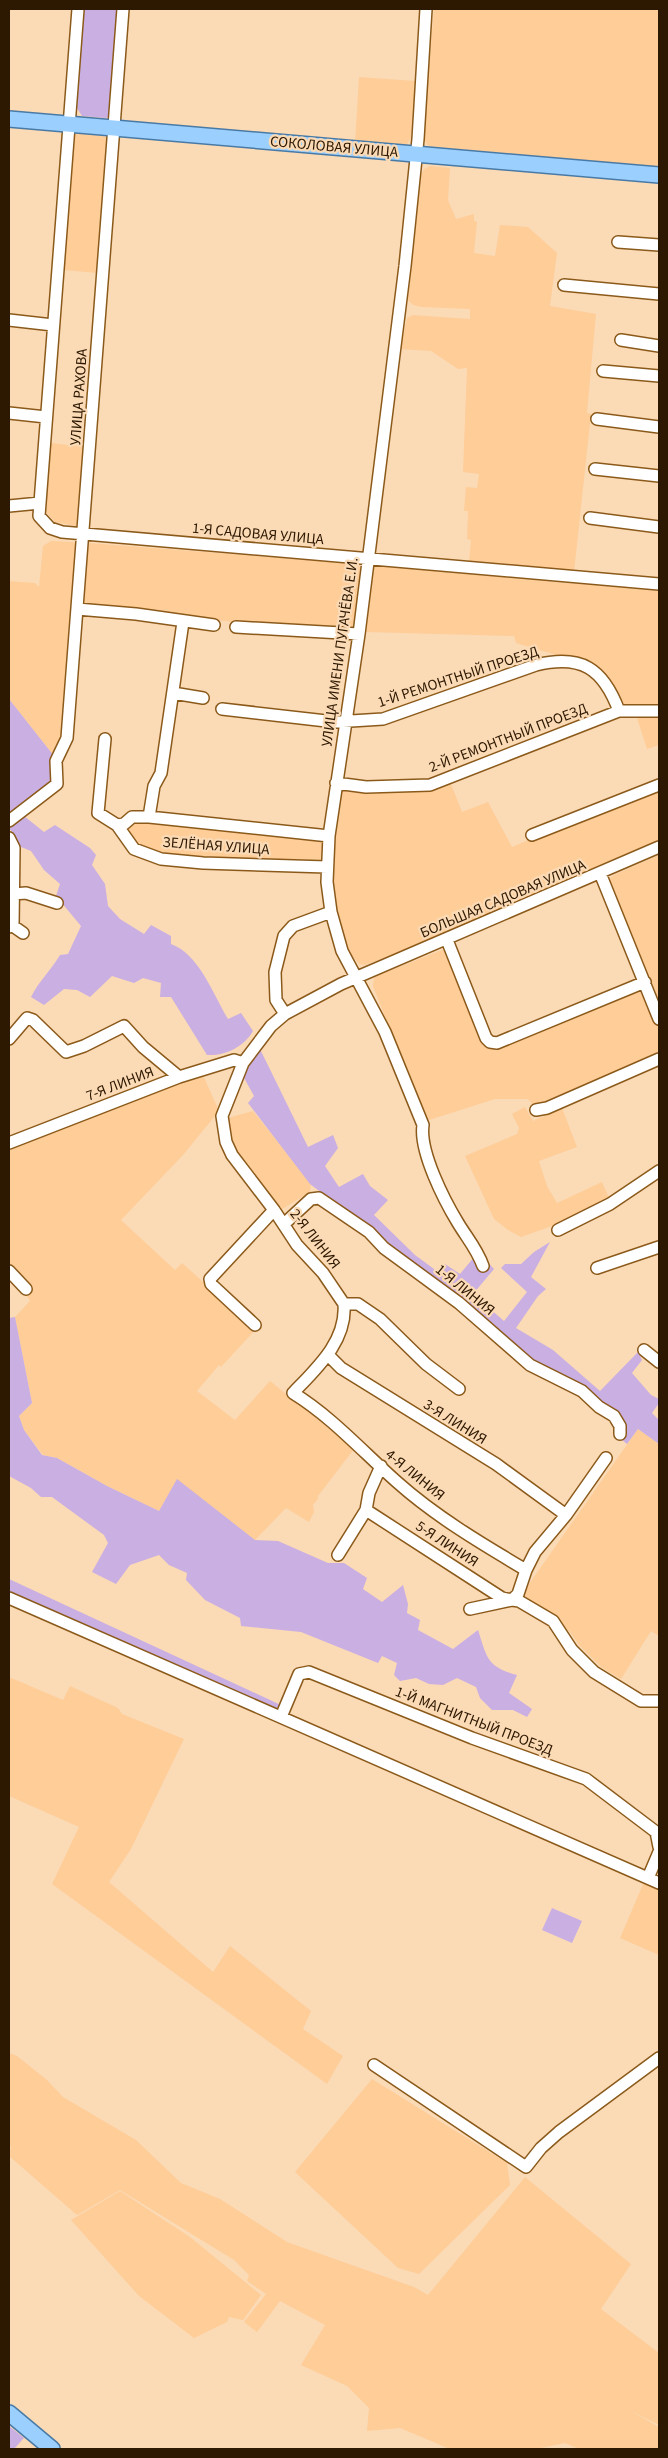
<svg xmlns="http://www.w3.org/2000/svg" width="668" height="2458" viewBox="0 0 668 2458" font-family="'Source Sans 3',sans-serif">
	<style>
		.built { fill: #fecd98 }
		.green { fill: #caafe2 }
		.lines { fill: none; stroke-linecap: round; stroke-linejoin: round }
		.minor-casing { stroke: #8b5a1a; stroke-width: 14 }
		.major-casing { stroke: #497aa5; stroke-width: 18 }
		.minor { stroke: #fff; stroke-width: 11 }
		.major { stroke: #9bcffe; stroke-width: 15 }
		.labels { text-anchor: middle; dominant-baseline: central; stroke-width: 4.5; stroke-linejoin: round; paint-order: stroke }
		.street-label { font-size: 15px; fill: #2d1801; stroke: #fbdab6 }
	</style>
	<rect width="100%" height="100%" fill="#fbdab6"/>
	<path class="built" d="M 434,9 L 659,9 L 659,167 L 428,146 L 423,137 Z
		M 359,77 L 415,81 L 411,138 L 406,146 L 355,143 Z
		M 77,133 L 109,137 L 98,273 L 63,270 L 74,135 Z
		M 430,166 L 450,168 L 448,200 L 456,219 L 474,214 L 474,221 L 477,222 L 474,253 L 495,256 L 500,225 L 528,227 L 557,253 L 550,306 L 596,314 L 587,413 L 591,414 L 574,572 L 469,563 L 471,540 L 467,539 L 468,511 L 464,511 L 466,487 L 477,488 L 479,474 L 463,472 L 467,368 L 458,369 L 431,351 L 400,349 L 407,318 L 413,315 L 470,319 L 470,309 L 421,307 L 413,305 L 408,300 L 420,177 L 424,169 Z
		M 50,443 L 87,447 L 80,523 L 76,526 L 55,522 L 46,512 Z
		M 51,541 L 74,542 L 77,546 L 68,632 L 71,649 L 64,738 L 54,756 L 9,699 L 9,581 L 35,583 L 39,587 L 43,546 Z
		M 89,543 L 357,564 L 362,570 L 355,629 L 234,622 L 83,605 L 87,546 Z
		M 376,566 L 659,591 L 659,708 L 626,706 L 621,704 L 599,672 L 563,657 L 516,643 L 514,636 L 366,632 L 373,568 Z
		M 659,714 L 659,745 L 647,749 L 636,715 Z
		M 451,784 L 462,812 L 488,802 L 512,847 L 587,815 L 659,788 L 659,840 L 446,934 L 365,965 L 359,964 L 346,949 L 340,930 L 331,882 L 338,793 L 343,790 L 420,789 Z
		M 134,819 L 324,840 L 324,859 L 313,862 L 202,856 L 200,860 L 183,855 L 141,849 L 127,835 L 129,823 Z
		M 659,855 L 659,1007 L 610,884 L 610,878 L 614,875 Z
		M 442,950 L 446,950 L 489,1047 L 637,991 L 641,993 L 659,1029 L 659,1053 L 534,1106 L 528,1099 L 495,1099 L 429,1120 L 415,1093 L 373,986 L 374,978 L 379,975 Z
		M 201,1074 L 203,1075 L 219,1111 L 183,1155 L 121,1220 L 175,1270 L 182,1263 L 256,1329 L 221,1367 L 219,1365 L 197,1391 L 235,1420 L 270,1381 L 354,1449 L 318,1496 L 318,1499 L 313,1505 L 314,1512 L 309,1522 L 286,1508 L 255,1540 L 177,1480 L 159,1511 L 107,1486 L 57,1458 L 43,1455 L 24,1430 L 19,1416 L 32,1403 L 15,1317 L 30,1301 L 9,1268 L 9,1147 Z
		M 525,1107 L 533,1121 L 562,1108 L 577,1147 L 539,1161 L 547,1186 L 557,1203 L 602,1182 L 610,1200 L 569,1220 L 521,1237 L 508,1230 L 494,1219 L 465,1156 L 517,1134 L 519,1128 L 512,1114 Z
		M 253,1111 L 311,1183 L 310,1192 L 279,1211 L 235,1153 L 224,1119 Z
		M 638,1429 L 659,1444 L 659,1636 L 651,1631 L 621,1679 L 601,1667 L 579,1645 L 570,1632 L 555,1619 L 522,1597 L 522,1594 Z
		M 9,1677 L 63,1700 L 70,1686 L 118,1708 L 122,1714 L 184,1739 L 131,1849 L 109,1882 L 213,1972 L 230,1946 L 311,2011 L 303,2029 L 343,2056 L 327,2084 L 52,1884 L 79,1827 L 9,1796 Z
		M 644,1882 L 659,1889 L 659,1955 L 620,1938 Z
		M 9,2053 L 17,2056 L 47,2080 L 63,2097 L 136,2140 L 181,2183 L 220,2199 L 287,2242 L 414,2287 L 428,2295 L 525,2177 L 631,2264 L 601,2309 L 659,2353 L 659,2425 L 631,2411 L 659,2427 L 659,2449 L 579,2449 L 565,2443 L 536,2449 L 450,2449 L 400,2428 L 367,2431 L 369,2408 L 347,2386 L 301,2365 L 325,2325 L 280,2301 L 257,2332 L 244,2322 L 266,2294 L 247,2281 L 249,2275 L 234,2260 L 120,2190 L 77,2215 L 9,2156 L 11,2147 L 9,2144 Z
		M 372,2079 L 507,2163 L 510,2185 L 419,2274 L 398,2268 L 295,2172 Z
		M 120,2191 L 190,2237 L 261,2295 L 243,2320 L 229,2317 L 227,2322 L 194,2338 L 139,2296 L 71,2220 Z"/>
	<path class="green" d="M 84,9 L 119,9 L 110,116 L 106,118 L 82,116 L 77,108 Z
		M 9,699 L 54,756 L 57,787 L 24,816 L 44,832 L 55,825 L 90,848 L 96,855 L 92,865 L 105,884 L 108,906 L 120,919 L 144,934 L 151,925 L 171,936 L 171,944 C 199,954 213,994 228,1019 L 241,1013 L 253,1031 C 244,1047 225,1056 207,1055 L 171,997 L 160,997 L 161,983 L 143,978 L 134,983 L 112,976 L 90,997 L 77,990 L 64,989 L 44,1005 L 31,997 C 39,981 51,970 60,955 L 68,954 L 81,926 L 56,896 L 60,884 L 44,870 L 31,851 L 16,845 L 11,830 L 9,830 Z
		M 259,1047 L 308,1147 L 333,1135 L 338,1148 L 325,1166 L 339,1187 L 363,1174 L 370,1186 L 388,1200 L 374,1215 L 415,1255 L 438,1272 L 445,1264 L 460,1274 L 475,1256 L 480,1254 L 494,1269 L 473,1294 L 504,1321 L 527,1292 L 501,1268 L 505,1264 L 521,1264 L 534,1252 L 550,1242 L 531,1277 L 546,1289 L 538,1296 L 516,1328 L 553,1350 L 600,1391 L 638,1352 L 642,1360 L 632,1373 L 651,1395 L 659,1399 L 659,1403 L 652,1413 L 659,1420 L 659,1444 L 638,1429 L 627,1444 L 621,1439 L 624,1425 L 543,1370 L 385,1246 L 367,1227 L 310,1184 L 248,1103 L 254,1096 L 243,1076 Z
		M 15,1317 L 32,1403 L 19,1416 L 24,1430 L 42,1455 L 57,1458 L 107,1486 L 159,1511 L 177,1479 L 255,1540 L 278,1541 L 328,1563 L 344,1563 L 367,1578 L 363,1589 L 382,1602 L 403,1585 L 408,1604 L 407,1613 L 420,1620 L 418,1630 L 453,1649 L 478,1630 C 487,1658 487,1667 517,1675 L 509,1693 L 532,1709 L 527,1717 L 513,1710 L 492,1710 L 480,1698 L 476,1687 L 457,1678 L 443,1685 L 429,1684 L 416,1678 L 400,1681 L 394,1675 L 397,1663 L 382,1656 L 378,1663 L 301,1632 L 241,1626 L 240,1618 L 205,1600 L 186,1580 L 187,1573 L 169,1565 L 159,1555 L 130,1565 L 116,1584 L 92,1572 L 108,1543 L 104,1535 L 52,1497 L 41,1497 L 31,1488 L 9,1476 L 9,1318 Z
		M 9,1579 L 283,1706 L 280,1711 L 9,1594 Z
		M 552,1908 L 582,1921 L 572,1943 L 542,1930 Z
		M 9,2426 L 24,2438 L 14,2449 L 9,2449 Z"/>
	<g class="lines">
		<g class="minor-casing">
			<path id="minor" d="M 78,9 L 39,516 L 50,528 L 62,532 L 659,584
				M 426,9 L 418,139 L 405,266 L 359,634 L 329,836 L 327,882 L 331,912 L 342,951 L 385,1032 L 423,1125 C 419,1151 444,1200 458,1223 C 467,1238 477,1249 483,1266
				M 618,242 L 659,245
				M 564,285 L 659,294
				M 9,320 L 53,325
				M 621,340 L 659,346
				M 603,371 L 659,376
				M 9,413 L 46,417
				M 597,419 L 659,427
				M 595,469 L 659,476
				M 9,506 L 40,503
				M 590,518 L 659,527
				M 77,609 L 136,614 L 214,625
				M 236,627 L 359,634
				M 173,693 L 203,698
				M 222,709 L 335,722 L 383,719 L 536,665 C 581,654 603,668 619,711
				M 105,739 L 98,813 L 117,825 L 124,824 L 132,817 L 149,817 L 329,836
				M 336,783 L 366,787 L 430,785 L 619,711 L 659,711
				M 149,817 L 154,786 L 161,773 L 183,622
				M 9,821 L 57,784 L 56,761 L 67,738 L 123,9
				M 117,825 L 134,849 L 161,859 L 203,863 L 327,867
				M 532,835 L 659,785
				M 9,838 L 14,848 L 13,926
				M 600,873 L 659,1019
				M 13,894 L 26,893 L 57,903
				M 9,927 L 13,926 L 23,933
				M 447,940 L 486,1038 L 490,1042 L 497,1043 L 645,982
				M 285,1014 L 276,1000 L 275,972 L 284,936 L 293,926 L 331,912
				M 9,1039 L 27,1018 L 33,1020 L 66,1052 L 84,1046 L 124,1026 L 143,1047 L 179,1077
				M 536,1110 L 547,1108 L 659,1059
				M 9,1143 L 179,1077 L 234,1060 L 243,1063
				M 284,1224 L 311,1199 L 319,1198 L 369,1232 L 384,1248 L 459,1303 L 530,1365 L 582,1391 L 599,1407 L 614,1416 L 620,1426 L 620,1434
				M 558,1230 L 610,1204 L 659,1171
				M 597,1268 L 659,1247
				M 9,1271 L 26,1289
				M 344,1304 L 358,1304 L 380,1319 L 426,1364 L 459,1389
				M 255,1325 L 211,1284 L 210,1279 L 274,1210
				M 644,1350 L 659,1362
				M 328,1355 L 341,1368 L 496,1464 L 566,1515
				M 366,1510 L 502,1598 L 512,1600 L 518,1594 L 526,1570 L 535,1552 L 566,1515 L 606,1458
				M 338,1555 L 366,1510 L 369,1493 L 381,1466
				M 526,1570 C 482,1544 435,1516 397,1482 C 363,1452 332,1417 293,1393 C 317,1368 347,1341 344,1304 L 323,1273 L 297,1245 L 274,1210 L 232,1155 L 226,1142 L 222,1116 L 243,1063 L 271,1026 L 285,1014 L 341,984 L 659,847
				M 9,1598 L 659,1883
				M 470,1609 L 512,1600 L 519,1601 L 553,1621 L 572,1650 L 594,1672 L 641,1701 L 659,1701
				M 281,1717 L 299,1674 L 309,1672 L 472,1738 L 586,1779 L 656,1832 L 659,1847
				M 648,1878 L 659,1852
				M 374,2065 L 526,2167 L 541,2148 L 559,2132 L 659,2058"/>
		</g>
		<g class="major-casing">
			<path id="major" d="M 9,119 L 659,175
				M 9,2413 L 52,2449"/>
		</g>
		<use href="#minor" class="minor"/>
		<use href="#major" class="major"/>
	</g>
	<g class="labels">
		<g class="street-label">
			<text transform="translate(334 147) rotate(5)">СОКОЛОВАЯ УЛИЦА</text>
			<text transform="translate(79 397) rotate(-86)">УЛИЦА РАХОВА</text>
			<text transform="translate(258 534) rotate(5)">1-Я САДОВАЯ УЛИЦА</text>
			<text transform="translate(340 652) rotate(-82)">УЛИЦА ИМЕНИ ПУГАЧЁВА Е.И.</text>
			<text transform="translate(458 677) rotate(-18)">1-Й РЕМОНТНЫЙ ПРОЕЗД</text>
			<text transform="translate(508 738) rotate(-21)">2-Й РЕМОНТНЫЙ ПРОЕЗД</text>
			<text transform="translate(216 846) rotate(4)">ЗЕЛЁНАЯ УЛИЦА</text>
			<text transform="translate(503 899) rotate(-23)">БОЛЬШАЯ САДОВАЯ УЛИЦА</text>
			<text transform="translate(120 1084) rotate(-21)">7-Я ЛИНИЯ</text>
			<text transform="translate(315 1239) rotate(52)">2-Я ЛИНИЯ</text>
			<text transform="translate(465 1290) rotate(39)">1-Я ЛИНИЯ</text>
			<text transform="translate(455 1422) rotate(32)">3-Я ЛИНИЯ</text>
			<text transform="translate(415 1475) rotate(39)">4-Я ЛИНИЯ</text>
			<text transform="translate(447 1544) rotate(33)">5-Я ЛИНИЯ</text>
			<text transform="translate(474 1721) rotate(21)">1-Й МАГНИТНЫЙ ПРОЕЗД</text>
		</g>
	</g>
	<rect width="668" height="2458" fill="none" stroke="#2d1801" stroke-width="20"/>
</svg>
